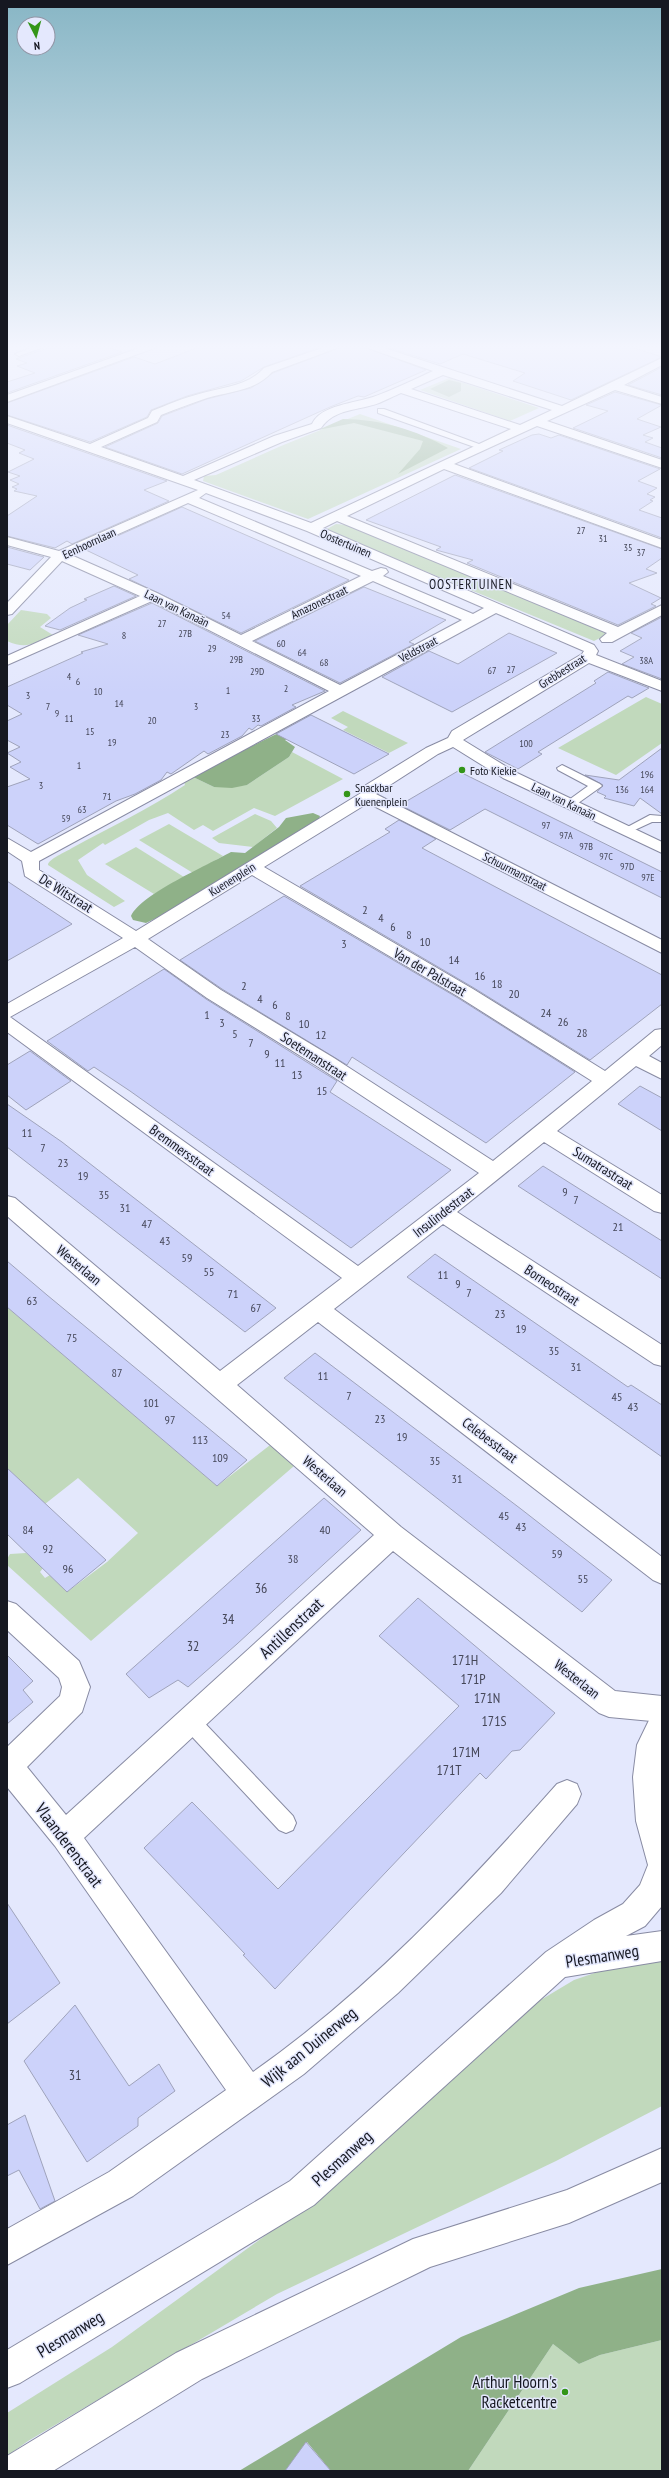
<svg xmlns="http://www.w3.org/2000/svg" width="669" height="2478" viewBox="0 0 669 2478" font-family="'PT Sans Narrow',sans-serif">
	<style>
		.green { fill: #c1d9bc }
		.forest { fill: #8fb188 }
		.building { fill: #ccd2fa; stroke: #9fa3bb }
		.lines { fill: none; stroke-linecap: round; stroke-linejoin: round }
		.lane-casing { stroke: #888ba3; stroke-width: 2 }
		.street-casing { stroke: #888ba3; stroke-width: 2 }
		.secondary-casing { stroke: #888ba3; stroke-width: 2 }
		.lane { fill: #fff; fill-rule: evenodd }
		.street { fill: #fff; fill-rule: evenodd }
		.secondary { fill: #fff; fill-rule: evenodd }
		.poi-dot { fill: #339518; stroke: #e4e8fd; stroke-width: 1.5 }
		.labels { text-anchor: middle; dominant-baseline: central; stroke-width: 3; stroke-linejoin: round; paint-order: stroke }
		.far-number-label { font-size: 10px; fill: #444657 }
		.far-street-label { font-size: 12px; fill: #161821; stroke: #e4e8fd }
		.far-poi-label { font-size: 12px; fill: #161821; stroke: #e4e8fd; text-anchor: start }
		.number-label { font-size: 12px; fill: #444657 }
		.far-quarter-label { font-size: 13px; letter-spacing: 1px; fill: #161821; stroke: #e4e8fd }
		.street-label { font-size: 14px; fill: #161821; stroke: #e4e8fd }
		.near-number-label { font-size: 14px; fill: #444657 }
		.near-street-label { font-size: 17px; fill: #161821; stroke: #e4e8fd }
		.near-poi-label { font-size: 17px; fill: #161821; stroke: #e4e8fd; text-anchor: end }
	</style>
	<rect width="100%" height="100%" fill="#e4e8fd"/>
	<path class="green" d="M 449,378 L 539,408 L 510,421 L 420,390 Z
		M 360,414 L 461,449 L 308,519 L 203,481 L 204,476 L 216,475 L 281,446 Z
		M 336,524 L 347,525 L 608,634 L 594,641 L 325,530 Z
		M 21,610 L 47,614 L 51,618 L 40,627 L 53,635 C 34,643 27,650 7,641 L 7,625 Z
		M 646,697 L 662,704 L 662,743 L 616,775 L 558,748 Z
		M 343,711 L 408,743 L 389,753 L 343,730 L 348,727 L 331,718 Z
		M 292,752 L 343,779 L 275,816 L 254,808 L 213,831 L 203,825 L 194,830 L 168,813 L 149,820 L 105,845 L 103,843 L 78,860 L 87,875 L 125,901 L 114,907 L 48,865 C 48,859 66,852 72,848 C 110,827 149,809 185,785 L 184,782 L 191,776 L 214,787 L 247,785 L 289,757 Z
		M 255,814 L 271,821 L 277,828 L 253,847 L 219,843 L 212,838 Z
		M 169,824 L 223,856 L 193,873 L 139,840 Z
		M 136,847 L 184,877 L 154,894 L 105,864 Z
		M 7,1307 L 217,1486 L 274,1442 L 301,1460 L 91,1641 L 7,1565 L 7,1559 L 10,1554 L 26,1553 L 43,1568 L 40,1572 L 45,1578 L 50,1575 L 67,1592 L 107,1562 L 138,1533 L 78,1478 L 45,1504 L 7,1468 Z
		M 662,1956 L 662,2106 L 556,2161 L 277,2294 L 28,2441 L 7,2456 L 7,2413 L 112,2347 L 339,2182 L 534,2004 L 574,1980 L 624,1963 Z
		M 662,2340 L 662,2471 L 468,2471 L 553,2344 L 579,2364 L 600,2355 Z"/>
	<path class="forest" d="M 449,380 L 461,383 L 461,391 L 449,397 L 430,389 Z
		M 343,419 C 379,419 417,430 448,448 L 398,474 L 420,449 L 423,441 L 354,423 L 318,430 Z
		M 311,717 L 321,720 L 285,740 L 295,747 L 289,757 L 247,785 L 232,788 L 214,787 L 191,776 Z
		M 313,813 L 320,816 L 318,821 L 169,912 L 146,923 L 133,920 L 131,916 C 141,894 208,865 231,852 L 245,853 L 279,827 L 286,818 Z
		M 662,2269 L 662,2340 L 600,2355 L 579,2364 L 553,2344 L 468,2471 L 331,2471 L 307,2442 L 285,2471 L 239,2471 L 461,2337 L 579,2288 Z"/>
	<path class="building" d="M 51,347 L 107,347 L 122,352 L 7,393 L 7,382 L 35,373 L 17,366 L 27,363 L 16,359 Z
		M 199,347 L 321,347 L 264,367 L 241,381 L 187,396 L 151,410 L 147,417 L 90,442 L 7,415 L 7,403 L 134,357 L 155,364 Z
		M 341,347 L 364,347 L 426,370 L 364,397 L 358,396 L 330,407 L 182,474 L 105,447 L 158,423 L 162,416 L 207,399 L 251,388 L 273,373 Z
		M 386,347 L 631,347 L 662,357 L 571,400 L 513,381 L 525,373 L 463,354 L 440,364 Z
		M 662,367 L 662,395 L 628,385 Z
		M 615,392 L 662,405 L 637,419 L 661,427 L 643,435 L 653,438 L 645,442 L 662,448 L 662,458 L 573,428 L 608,411 L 586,405 Z
		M 7,425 L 167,481 L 144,490 L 169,501 L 72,544 L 67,541 L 55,548 L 7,536 L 7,516 L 37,496 L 14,491 L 17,489 L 12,487 L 19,484 L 10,480 L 20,476 L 8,472 L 34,459 L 19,453 L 25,450 L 7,443 Z
		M 539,434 L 551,438 L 559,435 L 660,469 L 638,481 L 657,488 L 647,494 L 655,497 L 650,500 L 653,501 L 639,510 L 662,518 L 662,538 L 469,468 L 503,451 L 499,450 L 532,435 Z
		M 455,475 L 662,549 L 662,558 L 646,569 L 657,573 L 629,583 L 661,598 L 651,604 L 656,606 L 618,625 L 467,563 L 473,560 L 436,550 L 441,547 L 366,520 Z
		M 182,507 L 280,550 L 349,580 L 241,633 L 129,579 L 138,575 L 86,550 Z
		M 7,547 L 44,557 L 30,570 L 7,564 Z
		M 114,586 L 136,596 L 60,630 L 45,626 L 70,608 L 87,600 L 84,599 Z
		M 364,587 L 446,620 L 409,642 L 414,644 L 340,683 L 255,641 Z
		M 152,603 L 325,691 L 292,705 L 296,707 L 261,726 L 258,725 L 252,730 L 249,728 L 242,736 L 208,754 L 204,751 L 171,774 L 167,772 L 161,780 L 135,794 L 116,801 L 38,844 L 7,825 L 7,787 L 30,779 L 10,767 L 21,762 L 7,753 L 20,747 L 7,740 L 7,721 L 22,714 L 7,705 L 7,687 L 83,653 L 81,652 L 108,644 L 78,635 Z
		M 662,617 L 662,679 L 622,664 L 634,657 L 620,651 L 642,638 L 631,633 Z
		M 509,633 L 557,653 L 452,712 L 382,677 L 429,651 L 458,664 Z
		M 608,672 L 649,688 L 632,698 L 628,696 L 538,752 L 542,754 L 518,769 L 485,752 L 596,683 L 594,681 Z
		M 311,715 L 389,754 L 354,774 L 276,734 Z
		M 662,748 L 662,814 L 640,798 L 634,806 L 604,798 L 606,796 L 597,792 L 603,785 L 585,775 L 619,780 Z
		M 458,771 L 662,872 L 662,898 L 485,809 L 450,830 L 400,805 Z
		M 399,820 L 436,839 L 422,848 L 662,975 L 662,1004 L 590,1060 L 474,988 L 300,886 L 390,832 L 385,829 Z
		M 7,881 L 72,924 L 7,961 Z
		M 284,896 L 458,998 L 575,1072 L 486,1143 L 352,1057 L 347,1065 L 222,989 L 180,960 Z
		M 164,969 L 206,999 L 337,1081 L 330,1092 L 451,1170 L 351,1248 L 130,1091 L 94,1067 L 88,1071 L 47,1041 Z
		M 30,1051 L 71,1081 L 26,1110 L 7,1095 L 7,1065 Z
		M 640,1086 L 662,1098 L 662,1131 L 618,1104 Z
		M 7,1104 L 62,1142 L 276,1308 L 245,1332 L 7,1147 Z
		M 543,1166 L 662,1241 L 662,1279 L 518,1186 Z
		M 435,1254 L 628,1387 L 631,1385 L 662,1405 L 662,1457 L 407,1277 Z
		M 7,1261 L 47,1295 L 247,1460 L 217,1486 L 7,1307 Z
		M 315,1353 L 521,1509 L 612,1580 L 582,1612 L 284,1378 Z
		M 7,1468 L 106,1560 L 67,1592 L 7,1534 Z
		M 324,1498 L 361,1530 L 237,1644 L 188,1687 L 178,1680 L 149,1698 L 126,1674 Z
		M 418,1598 L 555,1713 L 520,1750 L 512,1751 L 486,1779 L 480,1773 L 275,1989 L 243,1955 L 245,1954 L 144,1848 L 192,1802 L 278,1889 L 459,1706 L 379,1636 Z
		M 7,1655 L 33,1681 L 23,1690 L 33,1702 L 7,1724 Z
		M 7,1903 L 60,1983 L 7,2024 Z
		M 75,2005 L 129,2086 L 159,2064 L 175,2091 L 138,2118 L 138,2126 L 87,2162 L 24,2061 Z
		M 25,2115 L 55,2201 L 40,2209 L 19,2170 L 7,2176 L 7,2125 Z
		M 306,2442 L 331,2471 L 285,2471 Z"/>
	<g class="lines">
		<g class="lane-casing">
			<path id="lane" d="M 33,347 L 44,347 L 19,356 L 15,354 Z
				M 378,409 L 384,409 L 487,447 L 480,449 L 378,413 Z
				M 562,765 L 600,784 L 602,786 L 574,806 L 566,806 L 566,802 L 588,786 L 558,770 L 557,768 Z
				M 650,815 L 662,816 L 662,822 L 652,822 L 626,834 L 620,831 Z
				M 190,1712 L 197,1715 L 293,1816 L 296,1823 L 293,1830 L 286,1833 L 279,1830 L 183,1727 L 180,1721 L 183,1715 Z"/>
		</g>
		<g class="street-casing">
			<path id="street" d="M 142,347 L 157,347 L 7,402 L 7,395 Z
				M 325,347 L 340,347 L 272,372 C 255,391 231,391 207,398 C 192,403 176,409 161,415 L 157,422 L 101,447 L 183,476 L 274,436 L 312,424 C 320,405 356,403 373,397 C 393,390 413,380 433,371 L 365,347 L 381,347 L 562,406 L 662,358 L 662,365 L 624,385 L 662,397 L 662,404 L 615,390 L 547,421 L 662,460 L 662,468 L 537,426 L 454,464 L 662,540 L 662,548 L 444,469 L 347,516 L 618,627 L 662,605 L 662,615 L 612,642 L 602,642 L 600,639 L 607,633 L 337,521 L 323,528 L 594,645 L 598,651 L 596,655 L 662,681 L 662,691 L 589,663 L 463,740 L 515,772 L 662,842 L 662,853 L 503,778 L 453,747 L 438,754 L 376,794 L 662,940 L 662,953 L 368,803 L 264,867 L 473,989 L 605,1071 L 655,1030 L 662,1029 L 662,1045 L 649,1056 L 662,1063 L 662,1079 L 636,1066 L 557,1131 L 662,1195 L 662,1213 L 654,1211 L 544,1142 L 457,1212 L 662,1345 L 662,1366 L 654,1364 L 443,1224 L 334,1309 L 662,1557 L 662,1584 L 653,1580 L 318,1322 L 237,1385 L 401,1527 L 615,1691 L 662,1696 L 662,1722 L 609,1717 L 599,1713 L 393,1551 L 84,1838 L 253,2072 C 367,1992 465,1888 557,1784 L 567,1780 L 577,1784 L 581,1794 L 577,1804 L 501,1893 L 398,1993 L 304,2074 L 133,2196 L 7,2265 L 7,2229 L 109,2172 L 226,2090 L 55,1846 L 7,1787 L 7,1747 L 60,1696 L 62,1687 L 59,1678 L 7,1630 L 7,1601 L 16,1604 L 79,1661 L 90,1687 L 82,1712 L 27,1767 L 66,1815 L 374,1535 L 7,1216 L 7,1196 L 15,1198 L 220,1371 L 342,1278 L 7,1032 L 7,1004 L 123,938 L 25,876 L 22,861 L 7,851 L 7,838 L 31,852 L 329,691 L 152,601 L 7,665 L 7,656 L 140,596 L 62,561 L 12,614 L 7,615 L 7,603 L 51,557 L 7,545 L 7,537 L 59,551 L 198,490 L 7,423 L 7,416 L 90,444 L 148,418 L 152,411 C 167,405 183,398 199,394 C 222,387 247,387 264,368 ZM 443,375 L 552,410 L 520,425 L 411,389 ZM 401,393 L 511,429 L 311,523 L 194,480 L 282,442 L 321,428 C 335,408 358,411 379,403 C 386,400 394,396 401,393 ZM 206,493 L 307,531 L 484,608 L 473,614 L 383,576 L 388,572 L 386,569 L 381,568 L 372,571 L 199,498 ZM 188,503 L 361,576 L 241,635 L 157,593 L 71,555 ZM 373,581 L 462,620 L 340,685 L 252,641 ZM 496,613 L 584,651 L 582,654 L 452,731 L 448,738 L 426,748 L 366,785 L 361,793 L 136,931 L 39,870 L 39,861 ZM 252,875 L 459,997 L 592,1081 L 493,1161 L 334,1058 L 221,990 L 148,939 ZM 135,947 L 207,998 L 320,1068 L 479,1173 L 358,1266 L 10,1017 Z"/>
		</g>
		<g class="secondary-casing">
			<path id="secondary" d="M 662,1710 L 662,1906 L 645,1926 L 626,1936 L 662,1931 L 662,1961 L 565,1977 L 314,2205 L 20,2383 L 7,2388 L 7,2350 L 290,2181 L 546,1952 L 594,1920 L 623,1904 L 640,1885 L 648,1865 L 636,1821 L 633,1777 L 637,1745 L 652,1714 Z
				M 662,2148 L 662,2182 L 569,2223 L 430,2267 L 202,2379 L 53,2471 L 7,2471 L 7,2456 L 176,2353 L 413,2239 L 567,2190 Z"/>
		</g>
		<use href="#lane" class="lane"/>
		<use href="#street" class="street"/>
		<use href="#secondary" class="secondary"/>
	</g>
	<linearGradient id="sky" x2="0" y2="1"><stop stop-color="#88b6c5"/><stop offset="0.5" stop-color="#f3f5fe"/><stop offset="1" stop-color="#f3f5fe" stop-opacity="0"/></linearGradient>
	<rect width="669" height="694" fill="url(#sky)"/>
	<g class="poi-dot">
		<circle cx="462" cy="770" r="4"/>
		<circle cx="347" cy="794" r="4"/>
		<circle cx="565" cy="2392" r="4"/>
	</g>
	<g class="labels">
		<g class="far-number-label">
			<text x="581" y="530">27</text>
			<text x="603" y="538">31</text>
			<text x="628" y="547">35</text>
			<text x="641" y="552">37</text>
			<text x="226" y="615">54</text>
			<text x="162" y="623">27</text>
			<text x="185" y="633">27B</text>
			<text x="124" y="635">8</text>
			<text x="281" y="643">60</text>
			<text x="212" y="648">29</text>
			<text x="302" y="652">64</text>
			<text x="236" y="659">29B</text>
			<text x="646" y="660">38A</text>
			<text x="324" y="662">68</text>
			<text x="511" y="669">27</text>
			<text x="492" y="670">67</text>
			<text x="257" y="671">29D</text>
			<text x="69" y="676">4</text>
			<text x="78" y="681">6</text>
			<text x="286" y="688">2</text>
			<text x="228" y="690">1</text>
			<text x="98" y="691">10</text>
			<text x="28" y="695">3</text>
			<text x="119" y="703">14</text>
			<text x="48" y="706">7</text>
			<text x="196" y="706">3</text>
			<text x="57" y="713">9</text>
			<text x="69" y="718">11</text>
			<text x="256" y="718">33</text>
			<text x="152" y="720">20</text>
			<text x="90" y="731">15</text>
			<text x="225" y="734">23</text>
			<text x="112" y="742">19</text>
			<text x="526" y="743">100</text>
			<text x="79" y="765">1</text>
			<text x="647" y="774">196</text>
			<text x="41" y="785">3</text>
			<text x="622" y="789">136</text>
			<text x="647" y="789">164</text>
			<text x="107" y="796">71</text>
			<text x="82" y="809">63</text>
			<text x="66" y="818">59</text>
			<text x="546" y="825">97</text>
			<text x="566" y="835">97A</text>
			<text x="586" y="846">97B</text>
			<text x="606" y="856">97C</text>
			<text x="627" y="866">97D</text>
			<text x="648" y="877">97E</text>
		</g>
		<g class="far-street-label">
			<text transform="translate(89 543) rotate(-25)">Eenhoornlaan</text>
			<text transform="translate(346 543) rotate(23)">Oostertuinen</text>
			<text transform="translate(319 602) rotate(-26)">Amazonestraat</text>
			<text transform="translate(177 608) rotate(26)">Laan van Kanaän</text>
			<text transform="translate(418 649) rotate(-28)">Veldstraat</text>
			<text transform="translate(562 671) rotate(-32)">Grebbestraat</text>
			<text transform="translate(564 801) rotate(26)">Laan van Kanaän</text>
			<text transform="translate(515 871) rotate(27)">Schuurmanstraat</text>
			<text transform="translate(232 879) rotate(-32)">Kuenenplein</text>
		</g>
		<g class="far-poi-label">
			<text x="470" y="770">Foto Kiekie</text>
			<text x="355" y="787">Snackbar<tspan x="355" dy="14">Kuenenplein</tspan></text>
		</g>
		<g class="number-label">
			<text x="365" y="909">2</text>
			<text x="381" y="917">4</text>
			<text x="393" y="926">6</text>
			<text x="409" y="934">8</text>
			<text x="425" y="941">10</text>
			<text x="344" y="943">3</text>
			<text x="454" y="959">14</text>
			<text x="480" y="975">16</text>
			<text x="497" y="983">18</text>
			<text x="244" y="985">2</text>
			<text x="514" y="993">20</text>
			<text x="260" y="998">4</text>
			<text x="275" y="1004">6</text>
			<text x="546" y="1012">24</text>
			<text x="207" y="1014">1</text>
			<text x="288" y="1015">8</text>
			<text x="563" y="1021">26</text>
			<text x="222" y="1022">3</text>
			<text x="304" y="1023">10</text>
			<text x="582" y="1032">28</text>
			<text x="235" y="1033">5</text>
			<text x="321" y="1034">12</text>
			<text x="251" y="1042">7</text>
			<text x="267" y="1053">9</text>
			<text x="280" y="1062">11</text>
			<text x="297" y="1074">13</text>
			<text x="322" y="1090">15</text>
			<text x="27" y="1132">11</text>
			<text x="43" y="1147">7</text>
			<text x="63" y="1162">23</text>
			<text x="83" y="1175">19</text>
			<text x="565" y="1191">9</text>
			<text x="104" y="1194">35</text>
			<text x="576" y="1199">7</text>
			<text x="125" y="1207">31</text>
			<text x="147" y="1223">47</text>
			<text x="618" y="1226">21</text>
			<text x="165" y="1240">43</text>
			<text x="187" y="1257">59</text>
			<text x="209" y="1271">55</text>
			<text x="443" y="1274">11</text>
			<text x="458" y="1283">9</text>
			<text x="469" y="1292">7</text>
			<text x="233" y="1293">71</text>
			<text x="32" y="1300">63</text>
			<text x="256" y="1307">67</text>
			<text x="500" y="1313">23</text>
			<text x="521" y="1328">19</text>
			<text x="72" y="1337">75</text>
			<text x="554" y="1350">35</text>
			<text x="576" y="1366">31</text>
			<text x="117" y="1372">87</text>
			<text x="323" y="1375">11</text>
			<text x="349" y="1395">7</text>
			<text x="617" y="1396">45</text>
			<text x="151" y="1402">101</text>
			<text x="633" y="1406">43</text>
			<text x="380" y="1418">23</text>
			<text x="170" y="1419">97</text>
			<text x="402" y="1436">19</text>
			<text x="200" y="1439">113</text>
			<text x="220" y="1457">109</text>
			<text x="435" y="1460">35</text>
			<text x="457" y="1478">31</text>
			<text x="504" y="1515">45</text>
			<text x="521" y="1526">43</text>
			<text x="28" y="1529">84</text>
			<text x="325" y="1529">40</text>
			<text x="48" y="1548">92</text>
			<text x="557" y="1553">59</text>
			<text x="293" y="1558">38</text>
			<text x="68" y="1568">96</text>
			<text x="583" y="1578">55</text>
		</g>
		<g class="far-quarter-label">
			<text x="471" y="584">OOSTERTUINEN</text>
		</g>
		<g class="street-label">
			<text transform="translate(66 893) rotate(32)">De Witstraat</text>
			<text transform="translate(430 972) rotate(30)">Van der Palstraat</text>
			<text transform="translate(314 1056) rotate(33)">Soetemanstraat</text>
			<text transform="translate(182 1150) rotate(36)">Bremmersstraat</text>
			<text transform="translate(603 1168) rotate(32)">Sumatrastraat</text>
			<text transform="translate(443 1212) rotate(-38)">Insulindestraat</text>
			<text transform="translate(79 1265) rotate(40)">Westerlaan</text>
			<text transform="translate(552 1285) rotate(33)">Borneostraat</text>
			<text transform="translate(490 1440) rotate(37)">Celebesstraat</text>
			<text transform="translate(325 1476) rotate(41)">Westerlaan</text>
			<text transform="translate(577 1679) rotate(38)">Westerlaan</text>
		</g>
		<g class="near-number-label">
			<text x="261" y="1588">36</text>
			<text x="228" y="1619">34</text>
			<text x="193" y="1646">32</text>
			<text x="465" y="1660">171H</text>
			<text x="473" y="1679">171P</text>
			<text x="487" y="1698">171N</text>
			<text x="494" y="1721">171S</text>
			<text x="466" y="1752">171M</text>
			<text x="449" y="1770">171T</text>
			<text x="75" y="2075">31</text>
		</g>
		<g class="near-street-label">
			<text transform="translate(291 1628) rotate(-43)">Antillenstraat</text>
			<text transform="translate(69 1845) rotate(53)">Vlaanderenstraat</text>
			<text transform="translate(602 1956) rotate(-9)">Plesmanweg</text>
			<text transform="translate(309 2047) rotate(-39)">Wijk aan Duinerweg</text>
			<text transform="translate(342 2158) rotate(-42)">Plesmanweg</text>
			<text transform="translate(70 2334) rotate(-31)">Plesmanweg</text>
		</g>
		<g class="near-poi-label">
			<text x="557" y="2382">Arthur Hoorn's<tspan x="557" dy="20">Racketcentre</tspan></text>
		</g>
	</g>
	<rect width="669" height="2478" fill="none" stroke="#161821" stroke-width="16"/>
	<g transform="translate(36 36) rotate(174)"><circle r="19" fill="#e4e8fd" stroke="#9295a5"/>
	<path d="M0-3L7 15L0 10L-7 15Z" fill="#339518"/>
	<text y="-6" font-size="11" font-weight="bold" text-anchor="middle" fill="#161821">N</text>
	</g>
</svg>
